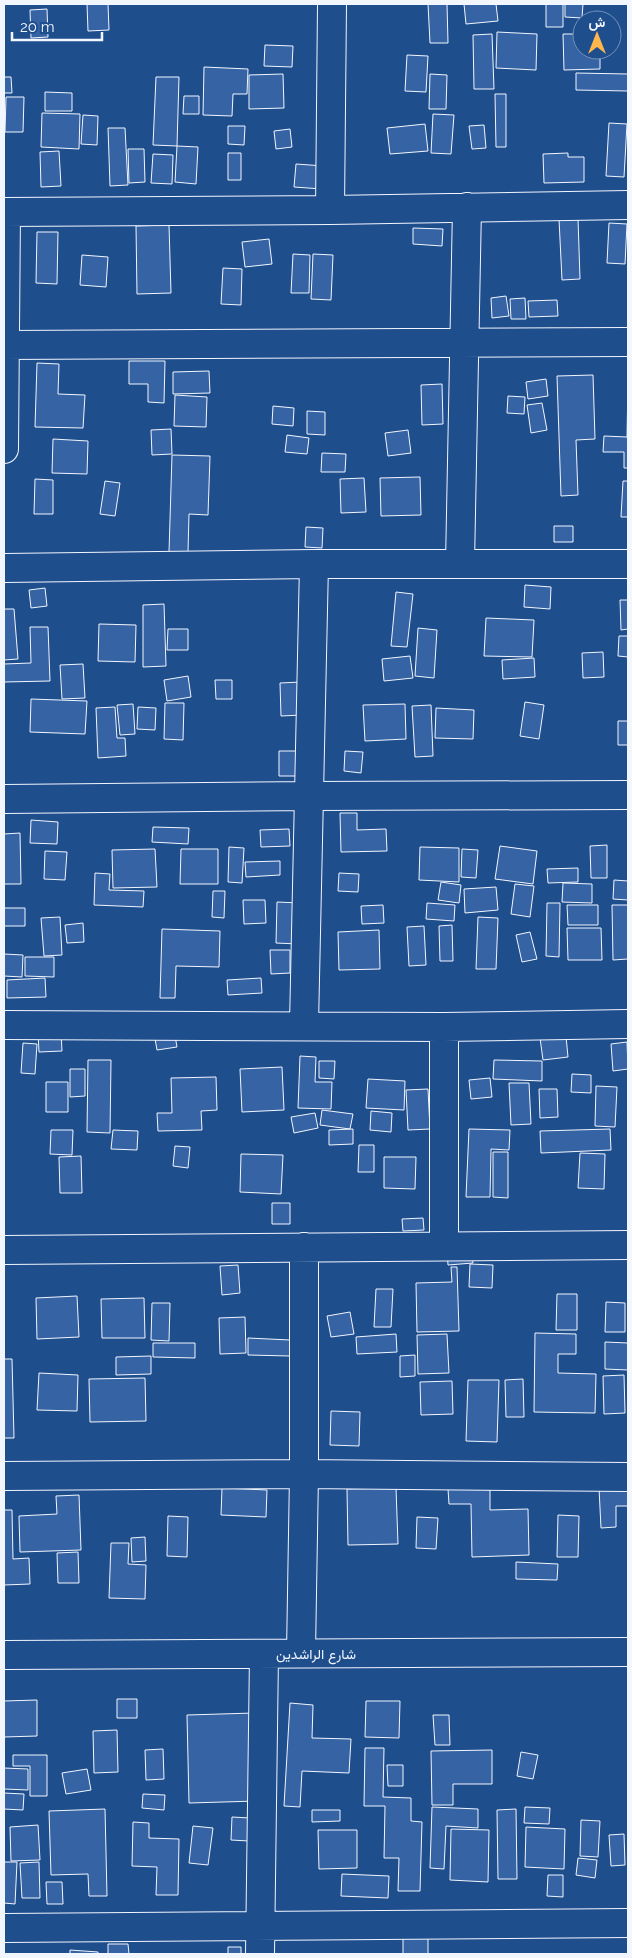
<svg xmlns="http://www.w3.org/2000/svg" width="632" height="1958" viewBox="0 0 632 1958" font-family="Raleway,Vazirmatn,sans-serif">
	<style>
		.building { fill: #3563a3; stroke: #f2f6ff }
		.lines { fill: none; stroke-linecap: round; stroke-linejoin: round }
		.minor-casing { stroke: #f2f6ff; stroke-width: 30 }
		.minor { stroke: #1f4e8c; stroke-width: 28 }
		.labels { text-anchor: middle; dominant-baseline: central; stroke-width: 4; stroke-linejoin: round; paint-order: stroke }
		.street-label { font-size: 14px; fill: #f2f6ff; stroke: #1f4e8c }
	</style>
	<rect width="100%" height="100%" fill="#1f4e8c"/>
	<path class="building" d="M 87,4 L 108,4 L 109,30 L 88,31 Z
		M 428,4 L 447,4 L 448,43 L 430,43 Z
		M 464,4 L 496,4 L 498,21 L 466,24 Z
		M 546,4 L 563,4 L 563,27 L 546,27 Z
		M 565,4 L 583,4 L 582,18 L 565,17 Z
		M 47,9 L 48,37 L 31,38 L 30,10 Z
		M 497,32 L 537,34 L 536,70 L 496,68 Z
		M 492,34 L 494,89 L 474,89 L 473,35 Z
		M 563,34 L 582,34 L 582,50 L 600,50 L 600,69 L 564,70 Z
		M 265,45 L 293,46 L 292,67 L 264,66 Z
		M 407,55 L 428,56 L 426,92 L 405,91 Z
		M 204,67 L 248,69 L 247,94 L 233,94 L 232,116 L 203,115 Z
		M 576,73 L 628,74 L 628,91 L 576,90 Z
		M 283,74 L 284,108 L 249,109 L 249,75 Z
		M 430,74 L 447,75 L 446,109 L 429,109 Z
		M 4,77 L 11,77 L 12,93 L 4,93 Z
		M 156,77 L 179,77 L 177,146 L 153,145 Z
		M 45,92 L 72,93 L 72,111 L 45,111 Z
		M 495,94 L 506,94 L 506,147 L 496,147 Z
		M 184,96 L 199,96 L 199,114 L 183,114 Z
		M 6,97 L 24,97 L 23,132 L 5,132 Z
		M 42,113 L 80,114 L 79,149 L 41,147 Z
		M 433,114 L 454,115 L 451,154 L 431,153 Z
		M 83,115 L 98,116 L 97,145 L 81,144 Z
		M 609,123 L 627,124 L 624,177 L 606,176 Z
		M 425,124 L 428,151 L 390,154 L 387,128 Z
		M 484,125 L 486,148 L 472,149 L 469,126 Z
		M 228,126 L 245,126 L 244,145 L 228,144 Z
		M 108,128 L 125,128 L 128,185 L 110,186 Z
		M 290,129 L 292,147 L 276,149 L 274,131 Z
		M 177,146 L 198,147 L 196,184 L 175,182 Z
		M 128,149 L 144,149 L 145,182 L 129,183 Z
		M 59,151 L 61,186 L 41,187 L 40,152 Z
		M 228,153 L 241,153 L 241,180 L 228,180 Z
		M 568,153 L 568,157 L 584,157 L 584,182 L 544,183 L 543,154 Z
		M 153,154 L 173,155 L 172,184 L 151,183 Z
		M 296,164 L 324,166 L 322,189 L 294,187 Z
		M 578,218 L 580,279 L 562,280 L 559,219 Z
		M 609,223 L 627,224 L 625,264 L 607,263 Z
		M 169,225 L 171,293 L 137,294 L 136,226 Z
		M 413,228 L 443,229 L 442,246 L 413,244 Z
		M 37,232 L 58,232 L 57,284 L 36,283 Z
		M 269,239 L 272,264 L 245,267 L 242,242 Z
		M 293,254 L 310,255 L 309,293 L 291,293 Z
		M 313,254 L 333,255 L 331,300 L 311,299 Z
		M 82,255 L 108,257 L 106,287 L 80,285 Z
		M 223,268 L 242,269 L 241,305 L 221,304 Z
		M 506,296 L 509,316 L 492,318 L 491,298 Z
		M 525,298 L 526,319 L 511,319 L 510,299 Z
		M 557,300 L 558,316 L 529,317 L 528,301 Z
		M 129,361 L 165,361 L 164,403 L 148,402 L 148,384 L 129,384 Z
		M 37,363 L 59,364 L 58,394 L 85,395 L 83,428 L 35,427 Z
		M 209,371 L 210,393 L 173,394 L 173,372 Z
		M 593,375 L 595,439 L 576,440 L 578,495 L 561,496 L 557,376 Z
		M 546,379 L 548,396 L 528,399 L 526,382 Z
		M 628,381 L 628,468 L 624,468 L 624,452 L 603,452 L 604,436 L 627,437 Z
		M 442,384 L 443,424 L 422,425 L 421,385 Z
		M 175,395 L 207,397 L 206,427 L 174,426 Z
		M 508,396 L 525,397 L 524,414 L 507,413 Z
		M 542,403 L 547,430 L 531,433 L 527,405 Z
		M 273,406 L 294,408 L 293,426 L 272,424 Z
		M 307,411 L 325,412 L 325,435 L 307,434 Z
		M 171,429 L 172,454 L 152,455 L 151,430 Z
		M 408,430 L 411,453 L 388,456 L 385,433 Z
		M 287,435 L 309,438 L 307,454 L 285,452 Z
		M 53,439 L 88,441 L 87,474 L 52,473 Z
		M 322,453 L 346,454 L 345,472 L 321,472 Z
		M 172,455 L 210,456 L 208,515 L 189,514 L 188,552 L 169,552 Z
		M 420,477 L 421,515 L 381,516 L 380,478 Z
		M 364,478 L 366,512 L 341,513 L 340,479 Z
		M 35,479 L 53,480 L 53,514 L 34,514 Z
		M 105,481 L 120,483 L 115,516 L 100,514 Z
		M 623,481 L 628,481 L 628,517 L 621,517 Z
		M 554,526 L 573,526 L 573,542 L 554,542 Z
		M 306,527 L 323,528 L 322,548 L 305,547 Z
		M 525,585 L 551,587 L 550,609 L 524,607 Z
		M 45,588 L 47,606 L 31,608 L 29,590 Z
		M 396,592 L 413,594 L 407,647 L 391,646 Z
		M 620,600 L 628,600 L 628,629 L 621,630 Z
		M 164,604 L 166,666 L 143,667 L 143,605 Z
		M 4,609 L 14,609 L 18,659 L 4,660 Z
		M 486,618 L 534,620 L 532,657 L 484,656 Z
		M 99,624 L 136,625 L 135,662 L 98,661 Z
		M 30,627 L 48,627 L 50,681 L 4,682 L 4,664 L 31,663 Z
		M 418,628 L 437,630 L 434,678 L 415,676 Z
		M 168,629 L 188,629 L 188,650 L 167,650 Z
		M 619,636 L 628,636 L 628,657 L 618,656 Z
		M 603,652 L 604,677 L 583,678 L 582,653 Z
		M 410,656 L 413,678 L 384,681 L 382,659 Z
		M 534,658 L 535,677 L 503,679 L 502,660 Z
		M 83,664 L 85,698 L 62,699 L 60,665 Z
		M 188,676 L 191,697 L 167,701 L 164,680 Z
		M 215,680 L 232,680 L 232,699 L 216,699 Z
		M 301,682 L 302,715 L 281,716 L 280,683 Z
		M 31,699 L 87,701 L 85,734 L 30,732 Z
		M 525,702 L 544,705 L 539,739 L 520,736 Z
		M 165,703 L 184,703 L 183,740 L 164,739 Z
		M 133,704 L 135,734 L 120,735 L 117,705 Z
		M 405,704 L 406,739 L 365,741 L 363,705 Z
		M 431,705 L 433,756 L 415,757 L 412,706 Z
		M 115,707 L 117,738 L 125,738 L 126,756 L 98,758 L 96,708 Z
		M 138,707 L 156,708 L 155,730 L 137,729 Z
		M 436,708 L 474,710 L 473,739 L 435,738 Z
		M 618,721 L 628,721 L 628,745 L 618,745 Z
		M 279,751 L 300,751 L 299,776 L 279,776 Z
		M 345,751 L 363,752 L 361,773 L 344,771 Z
		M 340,813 L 357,813 L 357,830 L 386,829 L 387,851 L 341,852 Z
		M 31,820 L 58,822 L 57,844 L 30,843 Z
		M 153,827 L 189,828 L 188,844 L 152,842 Z
		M 289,829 L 290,846 L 261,847 L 260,830 Z
		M 20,833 L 21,884 L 4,884 L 4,834 Z
		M 607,845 L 607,878 L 591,878 L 590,846 Z
		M 500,846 L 537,851 L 533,884 L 495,879 Z
		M 229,847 L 244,848 L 242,883 L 228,882 Z
		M 420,847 L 459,848 L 459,882 L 419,880 Z
		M 155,849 L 157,887 L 113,888 L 112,850 Z
		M 181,849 L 218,849 L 218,884 L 180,884 Z
		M 462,849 L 478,850 L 476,878 L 461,877 Z
		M 45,851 L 67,852 L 65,880 L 44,879 Z
		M 280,861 L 280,875 L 246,877 L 245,862 Z
		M 578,868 L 578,882 L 548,883 L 547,869 Z
		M 95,873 L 110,874 L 109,890 L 144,891 L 143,907 L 94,905 Z
		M 339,873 L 359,874 L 358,892 L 338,891 Z
		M 614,880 L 628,881 L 628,900 L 613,899 Z
		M 441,882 L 461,885 L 459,903 L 438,900 Z
		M 563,883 L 592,884 L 592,903 L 562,902 Z
		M 515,884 L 534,886 L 530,917 L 511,914 Z
		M 496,887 L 498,910 L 465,913 L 464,889 Z
		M 213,891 L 225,891 L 224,918 L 212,917 Z
		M 243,900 L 265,900 L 266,923 L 244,924 Z
		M 277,902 L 300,903 L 298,944 L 276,943 Z
		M 427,903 L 455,905 L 454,921 L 426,919 Z
		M 547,903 L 560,903 L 559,957 L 546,956 Z
		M 383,905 L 384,923 L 362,924 L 361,906 Z
		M 567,905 L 598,905 L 598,925 L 568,925 Z
		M 612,905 L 628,905 L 628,959 L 613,960 Z
		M 4,908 L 25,908 L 25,926 L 4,926 Z
		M 60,917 L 62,955 L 44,956 L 41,918 Z
		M 478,917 L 498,918 L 496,969 L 476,969 Z
		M 83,923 L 84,942 L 67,943 L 65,925 Z
		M 452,925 L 453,961 L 440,961 L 439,926 Z
		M 424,926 L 426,965 L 409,966 L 407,927 Z
		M 567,928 L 601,928 L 602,960 L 568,960 Z
		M 162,929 L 220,931 L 219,967 L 176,966 L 175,998 L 160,998 Z
		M 379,930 L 380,969 L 339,970 L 338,932 Z
		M 530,932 L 537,959 L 522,962 L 516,935 Z
		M 270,950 L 290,950 L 290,973 L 271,974 Z
		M 4,954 L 23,955 L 22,977 L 4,976 Z
		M 25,957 L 54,957 L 54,977 L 25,976 Z
		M 45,978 L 46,997 L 7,998 L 7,980 Z
		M 261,978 L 262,993 L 228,995 L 227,980 Z
		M 173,1024 L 177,1047 L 157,1050 L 153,1027 Z
		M 61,1032 L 62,1051 L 39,1052 L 38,1033 Z
		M 566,1036 L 568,1057 L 543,1060 L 540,1038 Z
		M 627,1042 L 628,1069 L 613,1071 L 611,1044 Z
		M 23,1043 L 37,1044 L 35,1074 L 21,1073 Z
		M 300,1056 L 316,1057 L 315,1082 L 332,1082 L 331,1109 L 298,1108 Z
		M 88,1060 L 111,1060 L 110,1133 L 87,1132 Z
		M 494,1060 L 542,1061 L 542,1081 L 493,1079 Z
		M 319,1061 L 335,1061 L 334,1079 L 319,1078 Z
		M 282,1067 L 284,1110 L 242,1112 L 240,1069 Z
		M 70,1069 L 85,1069 L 85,1096 L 70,1097 Z
		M 572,1074 L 591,1075 L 591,1093 L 571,1092 Z
		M 216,1077 L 217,1110 L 201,1111 L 202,1130 L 158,1131 L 157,1113 L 172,1113 L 171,1078 Z
		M 490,1078 L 492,1097 L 471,1099 L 469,1080 Z
		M 368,1079 L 405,1081 L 404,1110 L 366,1108 Z
		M 46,1082 L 68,1082 L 68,1112 L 46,1112 Z
		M 509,1083 L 529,1083 L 531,1124 L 511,1125 Z
		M 596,1086 L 617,1087 L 615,1127 L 595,1126 Z
		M 428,1089 L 430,1129 L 408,1130 L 406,1090 Z
		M 539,1089 L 557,1089 L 558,1117 L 540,1118 Z
		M 322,1110 L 353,1114 L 350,1129 L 320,1125 Z
		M 371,1111 L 392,1113 L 391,1132 L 370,1130 Z
		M 315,1113 L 318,1128 L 294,1133 L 291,1117 Z
		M 353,1129 L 353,1144 L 329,1145 L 329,1130 Z
		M 469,1129 L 510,1130 L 509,1150 L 491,1149 L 490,1197 L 466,1197 Z
		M 610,1129 L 611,1150 L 541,1153 L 540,1131 Z
		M 51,1130 L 73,1130 L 72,1155 L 50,1154 Z
		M 113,1130 L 138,1131 L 137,1150 L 111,1149 Z
		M 359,1145 L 374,1145 L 374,1172 L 358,1172 Z
		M 175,1146 L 190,1147 L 188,1168 L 173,1166 Z
		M 493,1152 L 508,1152 L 508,1198 L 493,1197 Z
		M 580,1153 L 605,1154 L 604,1189 L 578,1188 Z
		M 241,1154 L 283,1155 L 281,1194 L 240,1192 Z
		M 81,1156 L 82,1193 L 60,1193 L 59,1157 Z
		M 384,1157 L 416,1157 L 415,1189 L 384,1188 Z
		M 272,1203 L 290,1203 L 290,1224 L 272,1224 Z
		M 423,1218 L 424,1230 L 403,1231 L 402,1219 Z
		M 471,1248 L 473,1263 L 448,1265 L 447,1250 Z
		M 470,1264 L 493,1265 L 492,1288 L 469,1287 Z
		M 238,1265 L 240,1293 L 222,1295 L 220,1266 Z
		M 451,1267 L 457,1267 L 459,1331 L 417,1332 L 416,1283 L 452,1282 Z
		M 376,1289 L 393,1289 L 391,1327 L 374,1327 Z
		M 557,1294 L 577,1294 L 577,1330 L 556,1330 Z
		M 77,1296 L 79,1337 L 37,1339 L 36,1298 Z
		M 144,1298 L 145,1338 L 102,1338 L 101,1299 Z
		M 606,1302 L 625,1303 L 625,1332 L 605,1332 Z
		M 152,1303 L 170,1303 L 169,1341 L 151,1340 Z
		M 350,1312 L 354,1334 L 331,1337 L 327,1316 Z
		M 245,1317 L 246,1353 L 220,1354 L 219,1318 Z
		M 535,1333 L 576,1334 L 576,1354 L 558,1354 L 558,1373 L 596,1374 L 595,1413 L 534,1412 Z
		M 396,1334 L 397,1352 L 357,1354 L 356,1337 Z
		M 447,1334 L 449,1373 L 418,1374 L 417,1335 Z
		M 248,1338 L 290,1340 L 290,1356 L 248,1355 Z
		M 605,1342 L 628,1343 L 628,1370 L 605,1369 Z
		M 153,1343 L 195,1343 L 195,1358 L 153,1357 Z
		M 415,1355 L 415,1376 L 400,1377 L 400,1356 Z
		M 151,1356 L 151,1374 L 116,1375 L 116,1357 Z
		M 4,1359 L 12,1359 L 14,1438 L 4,1438 Z
		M 39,1373 L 78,1375 L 77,1411 L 37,1410 Z
		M 624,1375 L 625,1413 L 604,1414 L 603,1376 Z
		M 145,1378 L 146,1421 L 90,1422 L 89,1379 Z
		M 523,1379 L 524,1417 L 506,1417 L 505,1380 Z
		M 468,1380 L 499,1380 L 497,1442 L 466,1441 Z
		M 452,1381 L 453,1414 L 421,1415 L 420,1382 Z
		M 331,1411 L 360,1412 L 359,1446 L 330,1445 Z
		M 628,1487 L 628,1506 L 616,1506 L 616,1527 L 601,1528 L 599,1488 Z
		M 222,1488 L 267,1490 L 266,1517 L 221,1515 Z
		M 396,1488 L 398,1544 L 348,1545 L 347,1489 Z
		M 490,1488 L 490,1510 L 528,1509 L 529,1555 L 472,1557 L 471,1504 L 449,1504 L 448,1489 Z
		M 79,1495 L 81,1550 L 20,1552 L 19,1516 L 57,1514 L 56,1496 Z
		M 4,1510 L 12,1510 L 13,1559 L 29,1558 L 30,1584 L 4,1585 Z
		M 558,1515 L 579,1516 L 578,1557 L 557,1557 Z
		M 168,1516 L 188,1517 L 187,1557 L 167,1556 Z
		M 417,1517 L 438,1518 L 436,1549 L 416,1548 Z
		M 145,1537 L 146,1561 L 132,1562 L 131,1538 Z
		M 111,1543 L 129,1543 L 128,1564 L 146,1565 L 145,1599 L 109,1598 Z
		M 78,1552 L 79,1583 L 58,1583 L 57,1553 Z
		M 516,1562 L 558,1564 L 557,1580 L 516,1579 Z
		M 117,1699 L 137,1699 L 137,1718 L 117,1718 Z
		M 37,1700 L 37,1736 L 4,1737 L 4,1701 Z
		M 366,1701 L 400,1701 L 399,1738 L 365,1737 Z
		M 290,1703 L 313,1705 L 312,1738 L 351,1739 L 349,1773 L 302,1771 L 300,1807 L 284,1806 Z
		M 254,1713 L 257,1801 L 189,1803 L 187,1715 Z
		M 433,1715 L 449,1715 L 450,1745 L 435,1745 Z
		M 117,1730 L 118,1772 L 94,1773 L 93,1731 Z
		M 365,1748 L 384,1748 L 383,1797 L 411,1798 L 411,1821 L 422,1822 L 420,1891 L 398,1891 L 399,1858 L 384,1858 L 385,1806 L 364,1806 Z
		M 163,1749 L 164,1779 L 146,1780 L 145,1750 Z
		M 492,1750 L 492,1784 L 453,1784 L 453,1805 L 432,1805 L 431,1751 Z
		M 521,1752 L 538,1755 L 533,1779 L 517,1776 Z
		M 13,1755 L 47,1755 L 47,1796 L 30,1796 L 30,1766 L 13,1766 Z
		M 387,1765 L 403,1765 L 403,1786 L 388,1786 Z
		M 4,1768 L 28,1769 L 28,1790 L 4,1789 Z
		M 87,1769 L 91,1790 L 66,1794 L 62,1773 Z
		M 4,1793 L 24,1794 L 23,1810 L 4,1809 Z
		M 143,1794 L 165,1795 L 164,1810 L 142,1808 Z
		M 432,1807 L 478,1809 L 478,1828 L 446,1826 L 444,1869 L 430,1868 Z
		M 525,1807 L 550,1808 L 549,1824 L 524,1823 Z
		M 105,1809 L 107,1896 L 89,1896 L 88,1874 L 51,1875 L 49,1811 Z
		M 516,1809 L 517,1879 L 498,1879 L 497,1810 Z
		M 312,1810 L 340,1810 L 340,1821 L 312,1822 Z
		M 232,1817 L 250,1818 L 249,1841 L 231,1840 Z
		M 581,1820 L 600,1821 L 598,1857 L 580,1856 Z
		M 133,1822 L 149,1823 L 149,1838 L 179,1839 L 178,1895 L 156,1895 L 157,1867 L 132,1866 Z
		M 38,1825 L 40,1860 L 11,1861 L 10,1827 Z
		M 193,1826 L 213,1828 L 208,1865 L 189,1863 Z
		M 526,1827 L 565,1829 L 564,1869 L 525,1867 Z
		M 451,1829 L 489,1830 L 488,1882 L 450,1880 Z
		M 318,1830 L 357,1830 L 357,1868 L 319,1869 Z
		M 624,1834 L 625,1865 L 611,1866 L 609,1835 Z
		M 578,1858 L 597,1860 L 595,1878 L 576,1875 Z
		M 4,1862 L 17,1862 L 15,1904 L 4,1903 Z
		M 39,1862 L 40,1898 L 22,1898 L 20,1863 Z
		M 342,1874 L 389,1876 L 388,1898 L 341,1896 Z
		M 548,1875 L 563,1875 L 563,1897 L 547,1896 Z
		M 46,1882 L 62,1882 L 63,1904 L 47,1904 Z
		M 403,1938 L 428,1938 L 428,1954 L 403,1954 Z
		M 108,1944 L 128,1944 L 129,1954 L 108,1954 Z
		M 228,1947 L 241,1947 L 241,1954 L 228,1954 Z
		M 70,1950 L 98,1952 L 98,1954 L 70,1954 Z"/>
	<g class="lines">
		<g class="minor-casing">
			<path id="minor" d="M 330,210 L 332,4
				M 4,212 L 330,210 L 628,205
				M 4,345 L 628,342
				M 4,449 L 6,212
				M 460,564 L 467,207
				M 4,568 L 314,564 L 628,564
				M 4,799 L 309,796 L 628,795
				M 4,1025 L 444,1027 L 628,1024
				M 304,1025 L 314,564
				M 444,1246 L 444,1027
				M 4,1250 L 628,1245
				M 4,1476 L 304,1474 L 628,1477
				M 301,1653 L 304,1474 L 304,1247
				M 4,1655 L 628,1652
				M 4,1928 L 628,1923
				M 260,1954 L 264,1654"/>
		</g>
		<use href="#minor" class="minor"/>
	</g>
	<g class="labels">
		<g class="street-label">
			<text x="316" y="1654">شارع الراشدين</text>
		</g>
	</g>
	<rect width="632" height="1958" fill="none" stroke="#f2f6ff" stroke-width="10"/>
	<g transform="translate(597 35)"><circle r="24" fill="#1f4e8c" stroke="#7391ba"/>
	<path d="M0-4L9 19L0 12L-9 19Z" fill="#ffb74d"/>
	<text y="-8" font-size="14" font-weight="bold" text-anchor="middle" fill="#f2f6ff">ش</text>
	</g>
	<path d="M12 32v8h90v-8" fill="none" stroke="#f2f6ff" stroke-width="2.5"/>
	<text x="20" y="32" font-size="15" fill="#f2f6ff" stroke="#1f4e8c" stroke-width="4" paint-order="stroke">20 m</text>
</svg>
